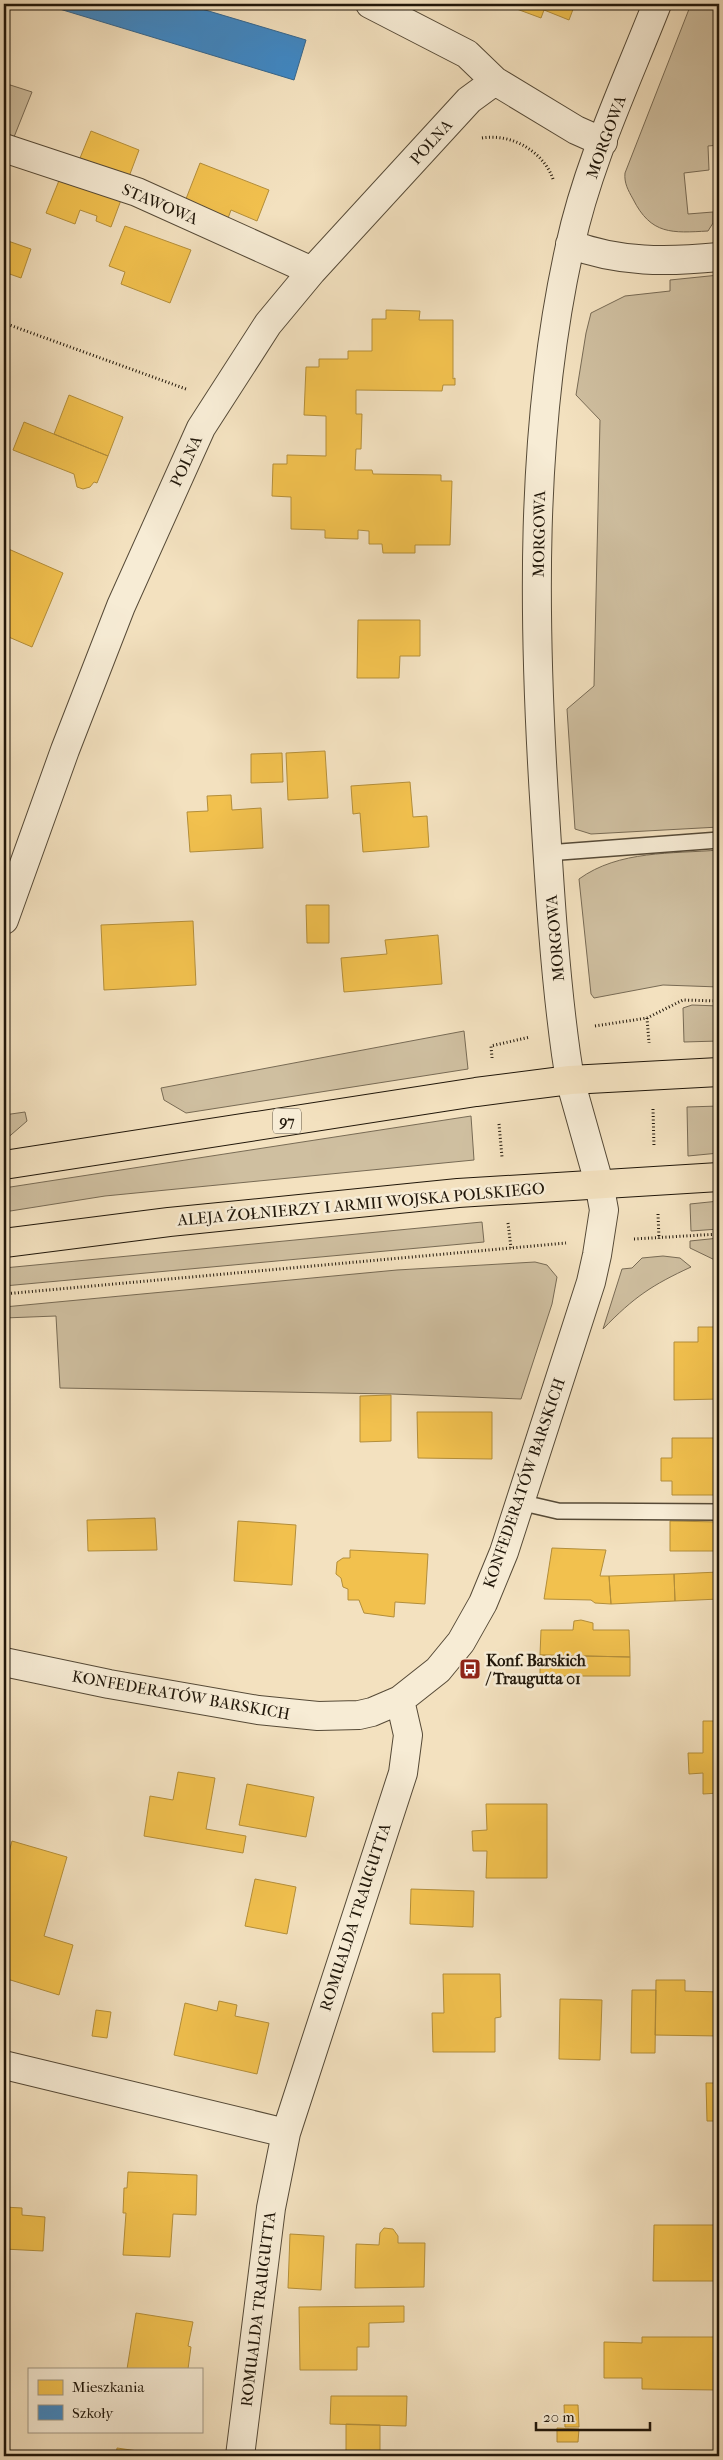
<svg xmlns="http://www.w3.org/2000/svg" width="723" height="2460" viewBox="0 0 723 2460" font-family="'IM FELL French Canon',serif">
	<style>
		.green { fill: #cfbfa0; stroke: #786b55 }
		.homes { fill: #f2c14e; stroke: #b38e3a }
		.schools { fill: #3f88c5; stroke: #36668d }
		.lines { fill: none; stroke-linecap: round; stroke-linejoin: round }
		.lane-casing { stroke: #564a37; stroke-width: 18 }
		.street-casing { stroke: #564a37; stroke-width: 30 }
		.primary-casing { stroke: #21170a; stroke-width: 30 }
		.path { stroke: #21170a; stroke-width: 3; stroke-dasharray: 1 2.5; stroke-linecap: butt }
		.lane { stroke: #f7ecd5; stroke-width: 15 }
		.street { stroke: #f7ecd5; stroke-width: 28 }
		.primary { stroke: #f3e1bf; stroke-width: 28 }
		.labels { text-anchor: middle; dominant-baseline: central; stroke-width: 5; stroke-linejoin: round; paint-order: stroke }
		.shield { fill: #f7ecd5; stroke: #615747; stroke-width: 1 }
		.shield-label { font-size: 15px; font-weight: bold; fill: #21170a }
		.street-label { font-size: 16px; fill: #21170a; stroke: #f7ecd5 }
		.poi-label { font-size: 16px; font-weight: bold; fill: #21170a; stroke: #f7ecd5; text-anchor: start }
	</style>
	<rect width="100%" height="100%" fill="#f3e1bf"/>
	<filter id="stains"><feTurbulence type="fractalNoise" baseFrequency=".004" numOctaves="4"/><feColorMatrix values="0 0 0 0 .2 0 0 0 0 .09 0 0 0 0 .02 0 0 0 .5 -.17"/></filter>
	<radialGradient id="worn" r=".72"><stop offset=".6" stop-color="#630" stop-opacity="0"/><stop offset="1" stop-color="#630" stop-opacity=".3"/></radialGradient>
	<path class="green" d="M 691,4 L 719,4 L 719,145 L 708,146 L 709,170 L 684,173 L 688,214 L 713,212 L 713,223 L 708,231 C 672,233 651,235 633,199 C 628,190 624,183 625,173 Z
		M 4,83 L 32,92 L 12,142 L 4,139 Z
		M 719,275 L 719,827 L 591,834 L 575,829 L 567,709 L 594,686 L 600,420 L 576,395 L 586,333 L 591,313 L 625,296 L 670,291 L 670,280 Z
		M 719,850 L 719,987 L 663,985 L 594,998 L 591,994 L 579,879 C 619,850 672,854 719,850 Z
		M 692,1005 L 719,1006 L 719,1041 L 684,1042 L 683,1008 Z
		M 464,1031 L 468,1069 L 186,1113 L 164,1100 L 161,1088 Z
		M 719,1106 L 719,1153 L 688,1156 L 687,1107 Z
		M 25,1112 L 27,1121 L 4,1141 L 4,1115 Z
		M 471,1116 L 474,1160 L 105,1196 L 4,1212 L 4,1188 Z
		M 719,1201 L 719,1229 L 691,1231 L 690,1204 Z
		M 482,1222 L 484,1242 L 4,1286 L 4,1268 Z
		M 719,1238 L 719,1262 L 690,1248 L 690,1241 Z
		M 663,1256 L 680,1258 L 691,1267 C 652,1285 634,1297 603,1329 L 622,1269 L 632,1268 L 642,1258 Z
		M 535,1262 L 547,1265 L 557,1277 L 552,1304 L 521,1399 L 392,1394 L 60,1388 L 56,1316 L 4,1318 L 4,1307 L 397,1270 Z"/>
	<path class="homes" d="M 516,4 L 575,4 L 569,20 L 544,10 L 541,18 L 514,8 Z
		M 91,131 L 139,150 L 127,182 L 78,163 Z
		M 200,163 L 269,190 L 257,221 L 231,210 L 227,221 L 184,204 Z
		M 60,178 L 121,200 L 111,227 L 96,221 L 97,216 L 80,210 L 75,224 L 46,213 Z
		M 125,226 L 191,250 L 170,303 L 121,284 L 125,272 L 109,266 Z
		M 8,241 L 31,249 L 21,278 L 4,272 L 4,252 Z
		M 386,310 L 420,311 L 419,320 L 453,320 L 453,379 L 455,378 L 455,385 L 443,385 L 442,391 L 356,390 L 356,414 L 362,414 L 361,449 L 356,449 L 355,470 L 372,470 L 373,474 L 441,475 L 441,481 L 452,481 L 450,545 L 415,545 L 415,553 L 383,553 L 382,544 L 369,544 L 369,531 L 358,530 L 358,539 L 325,538 L 325,530 L 291,529 L 291,497 L 272,496 L 273,464 L 287,464 L 287,455 L 326,456 L 326,416 L 304,415 L 306,367 L 319,367 L 319,359 L 348,359 L 348,351 L 372,351 L 372,319 L 386,319 Z
		M 69,395 L 123,417 L 108,456 L 54,434 Z
		M 24,422 L 108,456 L 97,483 L 94,482 L 90,487 L 83,489 L 77,487 L 74,474 L 13,450 Z
		M 4,547 L 63,573 L 32,647 L 4,635 Z
		M 358,620 L 420,620 L 420,656 L 400,656 L 399,678 L 357,678 Z
		M 325,751 L 328,798 L 288,800 L 286,753 Z
		M 282,753 L 283,782 L 251,783 L 251,754 Z
		M 410,782 L 413,817 L 427,816 L 429,847 L 363,852 L 360,813 L 353,814 L 351,786 Z
		M 231,795 L 232,810 L 261,808 L 263,848 L 190,852 L 187,812 L 208,811 L 207,796 Z
		M 306,905 L 329,905 L 329,943 L 307,943 Z
		M 193,921 L 196,985 L 104,990 L 101,925 Z
		M 438,935 L 442,984 L 344,992 L 341,958 L 387,954 L 385,940 Z
		M 698,1327 L 717,1327 L 719,1399 L 674,1400 L 674,1342 L 698,1342 Z
		M 391,1395 L 391,1441 L 360,1442 L 360,1396 Z
		M 417,1412 L 492,1412 L 492,1459 L 418,1458 Z
		M 672,1438 L 719,1438 L 719,1495 L 672,1495 L 672,1481 L 661,1481 L 661,1458 L 672,1458 Z
		M 155,1518 L 157,1550 L 88,1551 L 87,1520 Z
		M 238,1521 L 296,1525 L 292,1585 L 234,1581 Z
		M 670,1521 L 719,1522 L 719,1551 L 670,1551 Z
		M 552,1548 L 606,1550 L 600,1576 L 609,1576 L 611,1604 L 595,1603 L 591,1600 L 544,1599 Z
		M 350,1550 L 428,1554 L 425,1604 L 395,1602 L 394,1617 L 364,1613 L 359,1600 L 348,1600 L 348,1589 L 343,1587 L 341,1578 L 336,1574 L 337,1562 L 343,1558 L 350,1558 Z
		M 719,1572 L 719,1599 L 675,1601 L 674,1574 Z
		M 674,1574 L 675,1601 L 611,1604 L 609,1576 Z
		M 581,1620 L 593,1623 L 593,1630 L 629,1630 L 630,1657 L 540,1655 L 541,1630 L 573,1630 L 574,1621 Z
		M 540,1655 L 630,1657 L 630,1676 L 540,1676 Z
		M 703,1721 L 719,1721 L 719,1793 L 703,1794 L 703,1773 L 689,1774 L 688,1753 L 703,1753 Z
		M 178,1772 L 215,1778 L 206,1829 L 246,1836 L 243,1853 L 144,1836 L 150,1796 L 173,1800 Z
		M 247,1784 L 314,1797 L 306,1837 L 239,1825 Z
		M 486,1804 L 547,1804 L 547,1878 L 486,1878 L 487,1851 L 473,1851 L 472,1831 L 487,1830 Z
		M 12,1841 L 67,1857 L 44,1936 L 73,1945 L 59,1995 L 4,1978 L 9,1950 L 4,1949 L 4,1870 Z
		M 255,1879 L 296,1887 L 287,1934 L 245,1926 Z
		M 411,1889 L 474,1891 L 473,1927 L 410,1924 Z
		M 443,1974 L 500,1974 L 501,2017 L 495,2018 L 495,2052 L 433,2052 L 432,2013 L 444,2013 Z
		M 656,1980 L 685,1980 L 685,1991 L 719,1992 L 719,2036 L 655,2035 Z
		M 632,1990 L 656,1990 L 655,2053 L 631,2053 Z
		M 560,1999 L 602,2000 L 600,2060 L 559,2059 Z
		M 219,2001 L 237,2005 L 235,2016 L 269,2023 L 257,2074 L 174,2055 L 185,2003 L 217,2011 Z
		M 96,2010 L 111,2012 L 107,2038 L 92,2036 Z
		M 706,2083 L 719,2083 L 719,2121 L 707,2121 Z
		M 128,2172 L 197,2175 L 196,2215 L 173,2214 L 170,2257 L 123,2255 L 126,2213 L 123,2213 L 124,2188 L 127,2188 Z
		M 4,2207 L 22,2208 L 22,2215 L 45,2217 L 43,2251 L 4,2249 Z
		M 654,2225 L 716,2225 L 716,2281 L 653,2281 Z
		M 384,2228 L 393,2229 L 398,2236 L 398,2243 L 425,2243 L 424,2287 L 355,2288 L 356,2244 L 379,2245 L 380,2233 Z
		M 290,2234 L 324,2236 L 321,2290 L 288,2288 Z
		M 404,2306 L 404,2322 L 369,2323 L 369,2347 L 357,2347 L 357,2370 L 300,2370 L 299,2307 Z
		M 136,2313 L 193,2322 L 188,2346 L 191,2347 L 188,2369 L 127,2369 Z
		M 642,2337 L 718,2337 L 717,2390 L 642,2389 L 642,2378 L 604,2378 L 604,2342 L 642,2343 Z
		M 331,2396 L 407,2396 L 406,2426 L 330,2424 Z
		M 564,2405 L 578,2405 L 579,2427 L 565,2427 Z
		M 346,2424 L 380,2425 L 380,2456 L 346,2456 Z
		M 557,2428 L 579,2429 L 578,2442 L 557,2442 Z
		M 117,2448 L 172,2456 L 116,2456 Z"/>
	<path class="schools" d="M 43,4 L 185,4 L 306,40 L 294,80 Z"/>
	<g class="lines">
		<g class="lane-casing">
			<path id="lane" d="M 547,853 L 719,840
				M 519,1502 L 558,1511 L 719,1512"/>
		</g>
		<g class="street-casing">
			<path id="street" d="M 370,4 L 467,54 L 495,81 L 576,130 L 603,142
				M 4,148 L 137,192 L 312,271
				M 570,244 C 619,263 668,262 719,257
				M 4,920 L 65,750 L 121,606 L 201,428 L 268,324 L 312,271 L 469,100 L 495,81
				M 4,1662 L 109,1684 L 258,1710 L 318,1716 L 359,1715 L 372,1712 L 400,1700 L 438,1670 L 461,1642 L 483,1603 L 504,1552 L 591,1282 L 597,1255 L 604,1210 L 599,1183 L 570,1080 L 566,1054 C 555,975 550,894 545,813 C 533,627 529,430 570,246 C 588,163 626,83 657,4
				M 4,2065 L 286,2133
				M 240,2456 L 271,2208 L 286,2133 L 403,1773 L 408,1735 L 400,1700"/>
		</g>
		<g class="primary-casing">
			<path id="primary" d="M 4,1165 L 476,1092 L 570,1080 L 719,1072
				M 4,1243 L 169,1222 L 458,1193 L 719,1177"/>
		</g>
		<path class="path" d="M 482,138 C 511,133 543,151 553,179
			M 4,323 L 186,389
			M 647,1018 L 649,1043
			M 595,1026 L 647,1018 L 683,1000 L 719,1001
			M 492,1058 L 491,1046 L 530,1037
			M 653,1109 L 654,1147
			M 499,1124 L 502,1157
			M 658,1214 L 659,1239
			M 508,1223 L 511,1248
			M 634,1239 L 719,1234
			M 4,1294 L 566,1243"/>
		<use href="#lane" class="lane"/>
		<use href="#street" class="street"/>
		<use href="#primary" class="primary"/>
	</g>
	<defs>
		<g id="bus-square" transform="scale(1.125)"><rect x="-9" y="-9" width="18" height="18" rx="4" fill="#8f2418" stroke="#f7ecd5"/><path d="M-5-6H5V4H4V6H2V4H-2V6H-4V4H-5ZM-3.5-4V0h7V-4ZM-3.5 1.2v1.5H-2V1.2ZM2 1.2v1.5H3.5V1.2Z" fill="#fff"/></g>
	</defs>
	<g fill-rule="evenodd">
		<use href="#bus-square" x="470" y="1669"/>
	</g>
	<g class="labels">
		<rect class="shield" x="273" y="1108.5" width="28" height="25" rx="4"/>
		<g class="shield-label">
			<text x="287" y="1121">97</text>
		</g>
		<g class="street-label">
			<text transform="translate(606 137) rotate(-70)">MORGOWA</text>
			<text transform="translate(431 142) rotate(-48)">POLNA</text>
			<text transform="translate(160 204) rotate(23)">STAWOWA</text>
			<text transform="translate(186 461) rotate(-65)">POLNA</text>
			<text transform="translate(539 534) rotate(-89)">MORGOWA</text>
			<text transform="translate(555 938) rotate(-95)">MORGOWA</text>
			<text transform="translate(361 1204) rotate(-5)">ALEJA ŻOŁNIERZY I ARMII WOJSKA POLSKIEGO</text>
			<text transform="translate(524 1483) rotate(-71)">KONFEDERATÓW BARSKICH</text>
			<text transform="translate(181 1695) rotate(10)">KONFEDERATÓW BARSKICH</text>
			<text transform="translate(355 1917) rotate(-72)">ROMUALDA TRAUGUTTA</text>
			<text transform="translate(258 2309) rotate(-83)">ROMUALDA TRAUGUTTA</text>
		</g>
		<g class="poi-label">
			<text x="486" y="1660">Konf. Barskich<tspan x="486" dy="18">/ Traugutta 01</tspan></text>
		</g>
	</g>
	<rect width="723" height="2460" fill="none" stroke="#f3e1bf" stroke-width="20"/>
	<rect x="5" y="5" width="713" height="2450" fill="none" stroke="#21170a" stroke-width="2.5"/>
	<rect x="10" y="10" width="703" height="2440" fill="none" stroke="#21170a"/>
	<rect x="28" y="2368" width="175" height="65" fill="#f7ecd5" stroke="#a19784"/>
	<rect x="38" y="2380" width="25" height="15" fill="#f2c14e" stroke="#a19784"/>
	<text x="72" y="2392" font-size="15" fill="#21170a">Mieszkania</text>
	<rect x="38" y="2405" width="25" height="15" fill="#3f88c5" stroke="#a19784"/>
	<text x="72" y="2418" font-size="15" fill="#21170a">Szkoły</text>
	<path d="M536 2422v8h114v-8" fill="none" stroke="#21170a" stroke-width="2.5"/>
	<text x="543" y="2422" font-size="15" fill="#21170a" stroke="#f7ecd5" stroke-width="4" paint-order="stroke">20 m</text>
	<rect width="100%" height="100%" filter="url(#stains)"/>
	<rect width="100%" height="100%" fill="url(#worn)"/>
</svg>
